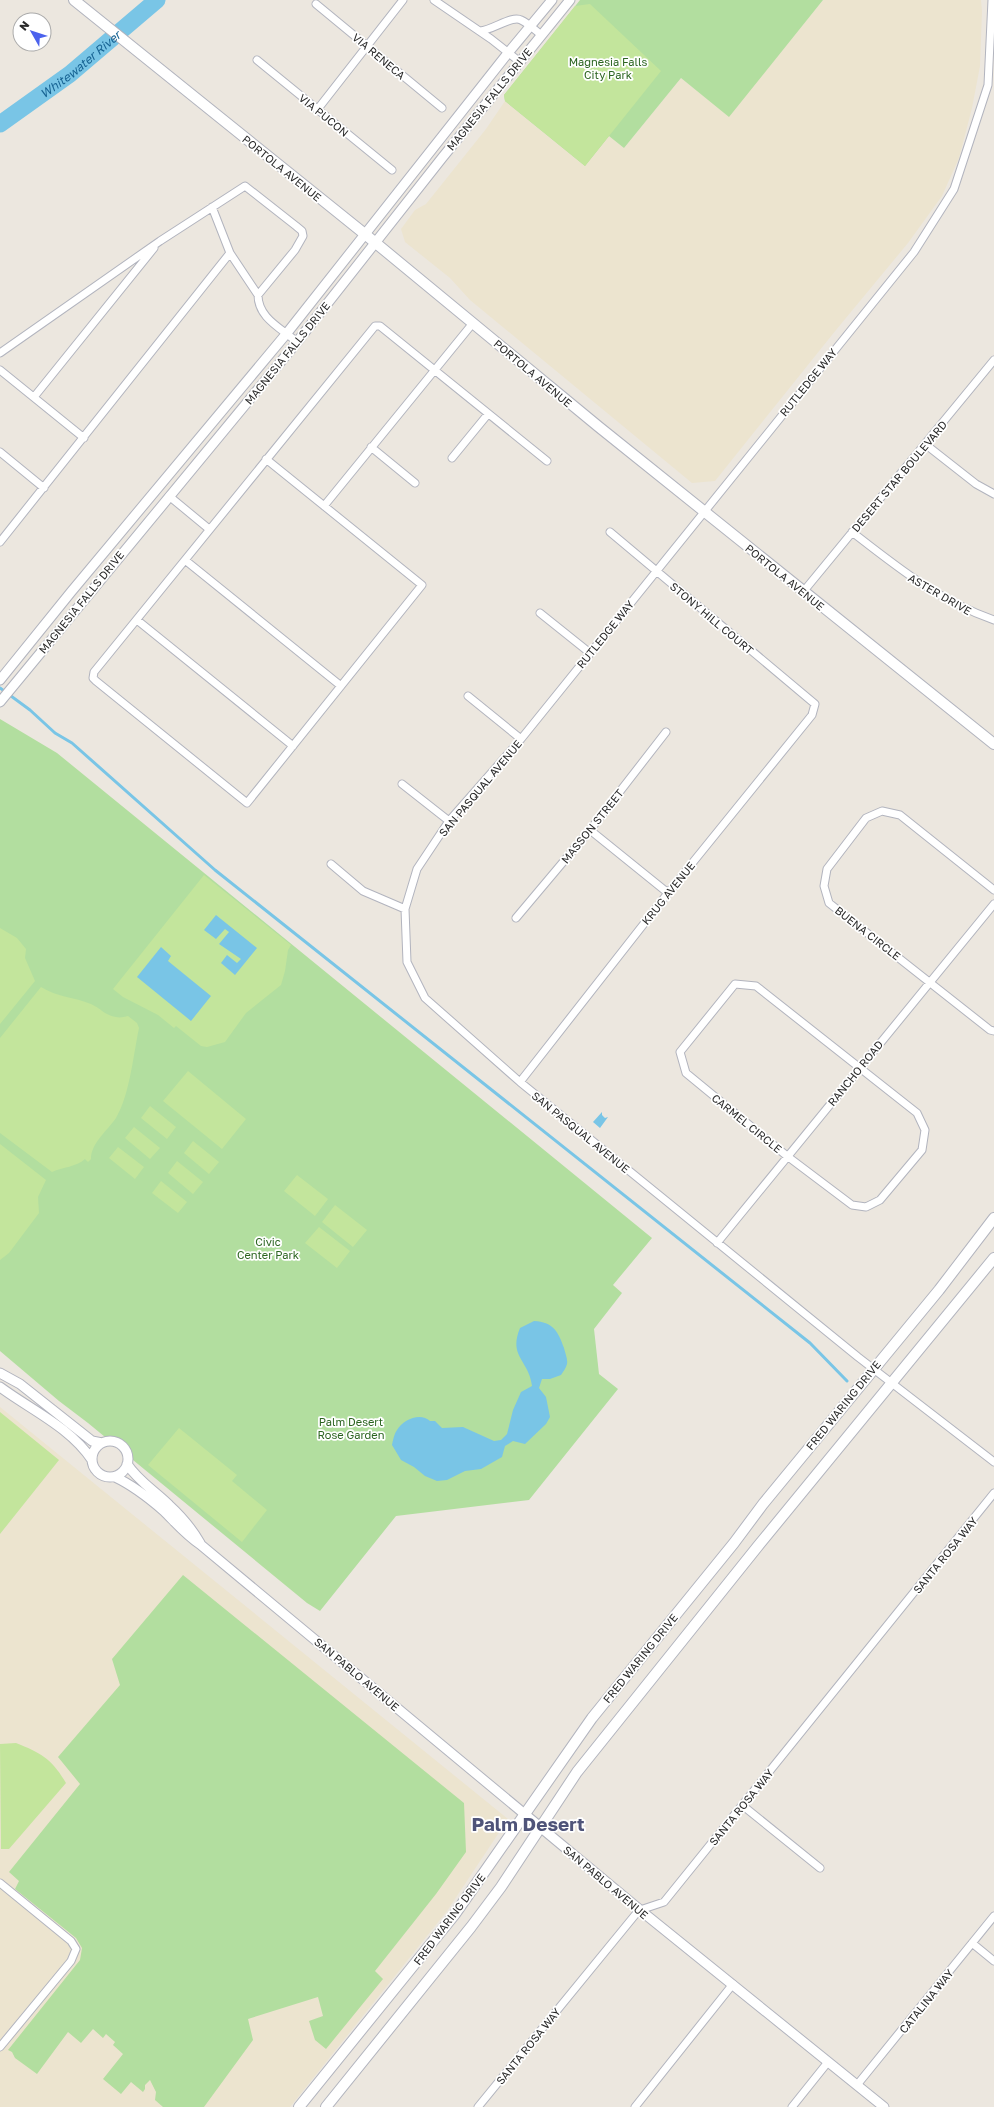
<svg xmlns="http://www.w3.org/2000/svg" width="994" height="2107" viewBox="0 0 994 2107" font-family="'Golos Text',sans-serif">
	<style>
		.education { fill: #ece4cf }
		.green { fill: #b2de9f }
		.pitch { fill: #c3e59c }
		.water { fill: #79c5e6 }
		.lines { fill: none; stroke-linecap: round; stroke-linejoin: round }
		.stream { stroke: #79c5e6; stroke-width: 3 }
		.river { stroke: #79c5e6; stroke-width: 17 }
		.minor-casing { stroke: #b2b4be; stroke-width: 9 }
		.tertiary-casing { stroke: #b2b4be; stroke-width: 11 }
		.secondary-casing { stroke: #b2b4be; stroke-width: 12 }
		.minor { stroke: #fff; stroke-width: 7 }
		.tertiary { stroke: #fff; stroke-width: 9 }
		.secondary { stroke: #fff; stroke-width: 10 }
		.labels { text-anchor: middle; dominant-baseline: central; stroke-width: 3.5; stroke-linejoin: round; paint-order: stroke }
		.street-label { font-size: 11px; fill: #2b2b2b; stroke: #fff }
		.park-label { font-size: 11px; fill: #2b6420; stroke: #fff }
		.water-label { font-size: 12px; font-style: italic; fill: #176393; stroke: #fff }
		.town-label { font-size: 19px; font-weight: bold; fill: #4f5479; stroke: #fff }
	</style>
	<rect width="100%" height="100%" fill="#ece7df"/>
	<path class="education" d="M 823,0 L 981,0 L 982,11 L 980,66 L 972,108 L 959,158 L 942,196 L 908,243 L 836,330 L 715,481 L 692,483 L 470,300 L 450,278 L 405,242 L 401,229 L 415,210 L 426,204 L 486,129 L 505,101 L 585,166 L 609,135 L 624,148 L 681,78 L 729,116 Z
		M 0,1407 L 508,1819 L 447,1911 L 290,2107 L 0,2107 Z"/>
	<path class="green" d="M 580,0 L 823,0 L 729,117 L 681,78 L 624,148 L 609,136 L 585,166 L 505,101 L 504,95 Z
		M 0,719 L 57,753 L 652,1238 L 613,1285 L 622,1293 L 594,1329 L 599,1374 L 618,1389 L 529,1500 L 396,1516 L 320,1611 L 307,1603 L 88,1423 L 59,1401 L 0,1351 Z
		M 183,1575 L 464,1803 L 466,1852 L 436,1894 L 375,1971 L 383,1979 L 326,2049 L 315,2040 L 309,2021 L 323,2016 L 318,1997 L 248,2019 L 253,2040 L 204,2107 L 163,2107 L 155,2100 L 156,2092 L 150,2080 L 145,2085 L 145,2089 L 143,2092 L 131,2082 L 121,2094 L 103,2079 L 123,2054 L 113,2045 L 115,2042 L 106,2034 L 103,2038 L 93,2029 L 81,2043 L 68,2032 L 37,2074 L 15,2058 L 12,2052 L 8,2050 L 80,1960 L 82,1948 L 76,1938 L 15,1889 L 19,1881 L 9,1872 L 80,1784 L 58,1757 L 120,1685 L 112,1659 Z"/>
	<path class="pitch" d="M 590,4 L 661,71 L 585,166 L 505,101 L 504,95 L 575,6 Z
		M 204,875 L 291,945 L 288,950 L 285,971 L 281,985 L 246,1013 L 225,1042 L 207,1047 L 201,1046 L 176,1026 L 174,1028 L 158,1015 L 123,997 L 113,989 Z
		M 0,928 L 17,938 L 26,949 L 25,958 L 35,981 L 0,1024 Z
		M 41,987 C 57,997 74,997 91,1004 C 100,1008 106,1016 116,1017 C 120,1018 124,1017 128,1016 L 137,1023 L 139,1028 C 133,1056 130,1094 116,1118 C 107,1131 91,1143 91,1159 L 88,1162 L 85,1159 C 76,1167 63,1167 52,1172 L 0,1133 L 0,1038 Z
		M 188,1071 L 246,1119 L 222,1149 L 163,1101 Z
		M 150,1106 L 176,1127 L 167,1139 L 141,1118 Z
		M 134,1127 L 160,1148 L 150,1159 L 125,1138 Z
		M 193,1141 L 219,1162 L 209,1174 L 184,1153 Z
		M 0,1144 L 46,1180 L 38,1197 L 39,1213 L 9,1253 L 0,1260 Z
		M 118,1147 L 144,1167 L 135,1179 L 109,1158 Z
		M 177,1161 L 203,1182 L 193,1194 L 168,1173 Z
		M 297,1175 L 328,1199 L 315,1216 L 284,1191 Z
		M 161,1181 L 187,1202 L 178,1213 L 152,1193 Z
		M 335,1205 L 367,1230 L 353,1247 L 322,1222 Z
		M 319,1227 L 350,1251 L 337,1268 L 305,1243 Z
		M 0,1412 L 59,1460 L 0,1534 Z
		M 179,1428 L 237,1475 L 232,1481 L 267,1510 L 242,1542 L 148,1465 Z
		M 16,1743 C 41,1753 52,1759 66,1783 L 9,1849 L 1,1849 L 0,1744 Z"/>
	<path class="water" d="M 216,915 L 257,948 L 235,975 L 221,963 L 227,955 L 237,963 L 241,959 L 219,944 L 229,932 L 225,929 L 216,939 L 204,930 Z
		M 161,947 L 171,956 L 168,961 L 211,996 L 191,1021 L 137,977 Z
		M 602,1112 L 602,1115 L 605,1118 L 608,1117 L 600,1128 L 593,1122 Z
		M 534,1321 C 553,1322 558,1331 564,1348 C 565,1353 568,1359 567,1364 C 566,1368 563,1372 561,1375 L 550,1379 L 542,1379 L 539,1388 L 546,1397 L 550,1417 L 546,1424 L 525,1444 L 513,1441 L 505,1446 L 502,1457 L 481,1469 L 465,1471 L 447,1480 L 437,1481 L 425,1476 L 414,1467 L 401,1460 L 392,1445 C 393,1440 394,1434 397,1430 C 403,1419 421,1412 430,1421 L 435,1421 L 442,1428 L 463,1427 L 494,1441 L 501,1440 L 507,1434 L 513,1410 L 521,1392 L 532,1386 C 529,1360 508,1357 520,1328 Z"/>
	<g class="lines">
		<path class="stream" d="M 0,688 L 30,710 L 55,733 L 72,743 L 215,870 L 810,1343 L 847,1381"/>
		<path class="river" id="s1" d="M 0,124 L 70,74 L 157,0"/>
		<g class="minor-casing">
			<path id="minor" d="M 434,0 L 491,39 L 520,62
				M 992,0 L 988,85 L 954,189 L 914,252 L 521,739 L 449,821 L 417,869 L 405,909 L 407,962 L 425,998 L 520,1082 L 858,1357 L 994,1462
				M 316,4 L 442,108
				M 480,31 C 493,30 512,15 521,20 C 528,23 535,30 541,35
				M 257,60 L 392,170
				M 317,110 L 403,0
				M 258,295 C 258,318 281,328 297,342
				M 0,353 L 160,241 L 245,186 L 296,226 L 302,231 L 303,236 L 295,250 L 258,295 L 230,253
				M 0,370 L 84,438
				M 34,397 L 154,248
				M 925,444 L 976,484 L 994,494
				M 371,447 L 415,483
				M 0,452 L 44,488
				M 452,458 L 488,414
				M 266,459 L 422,585 L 247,803 L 96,681 L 93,678 L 94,672 L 375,326 L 380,326 L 547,461
				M 169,496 L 209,529
				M 324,506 L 473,323
				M 852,532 C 897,567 939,601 994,620
				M 0,542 L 230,253 L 212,207
				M 185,560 L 341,686
				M 803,592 L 994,360
				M 540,613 L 590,653
				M 137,620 L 293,746
				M 468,696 L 521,739
				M 402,784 L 449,821
				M 590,830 L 668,893
				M 331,864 L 363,891 L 405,909
				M 994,890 L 900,815 L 882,811 L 866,818 L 827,869 L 824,886 L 829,903 L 990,1030 L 994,1031
				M 516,918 L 590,830 L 666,732
				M 735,984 L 756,986 L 917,1113 L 925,1130 L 922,1150 L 880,1200 L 866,1207 L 852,1205 L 787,1156 L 686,1073 L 680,1052 Z
				M 520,1082 L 668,893 L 812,715 L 815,704 L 610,532
				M 717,1243 L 994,904
				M 742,1805 L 820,1868
				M 0,1883 L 71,1941 L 76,1949 L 71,1961 L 0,2047
				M 972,1943 L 994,1961
				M 857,2085 L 994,1916
				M 478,2107 L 635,1915 L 640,1910 L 664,1902 L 994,1493
				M 635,2107 L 733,1984
				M 792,2107 L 828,2062"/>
		</g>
		<g class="tertiary-casing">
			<path id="tertiary" d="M 0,680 L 71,592 L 287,333 L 508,53 L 552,0
				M 0,702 L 297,342 L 442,158 L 570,0
				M 0,1373 L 20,1384 L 92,1441 L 102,1443
				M 0,1387 C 31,1410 70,1427 92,1460
				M92 1459a18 18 0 1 1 36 0a18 18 0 1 1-36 0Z
				M 127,1464 C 138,1481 155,1491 169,1505 C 181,1516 192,1529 200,1543
				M 115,1477 C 132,1485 149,1498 164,1511 C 176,1523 186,1535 201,1545 L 640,1910 L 884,2107"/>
		</g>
		<g class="secondary-casing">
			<path id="secondary" d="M 74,0 L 366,235 L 599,427 L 994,744
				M 299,2107 L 455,1914 L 592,1718 L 734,1543 L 763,1504 L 939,1290 L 994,1218
				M 326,2107 L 471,1927 L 501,1887 L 577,1772 L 758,1546 L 994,1258"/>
		</g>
		<use href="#minor" class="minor"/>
		<use href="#tertiary" class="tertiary"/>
		<use href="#secondary" class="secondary"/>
	</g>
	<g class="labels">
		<g class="street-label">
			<text transform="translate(379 56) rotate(40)">VIA RENECA</text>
			<text transform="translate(489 99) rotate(-51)">MAGNESIA FALLS DRIVE</text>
			<text transform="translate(324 115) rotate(39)">VIA PUCON</text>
			<text transform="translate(282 168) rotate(39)">PORTOLA AVENUE</text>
			<text transform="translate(287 353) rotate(-51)">MAGNESIA FALLS DRIVE</text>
			<text transform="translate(533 373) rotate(40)">PORTOLA AVENUE</text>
			<text transform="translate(808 382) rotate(-51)">RUTLEDGE WAY</text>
			<text transform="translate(899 476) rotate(-50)">DESERT STAR BOULEVARD</text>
			<text transform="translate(785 577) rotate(39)">PORTOLA AVENUE</text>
			<text transform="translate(940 594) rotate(30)">ASTER DRIVE</text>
			<text transform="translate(81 602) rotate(-51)">MAGNESIA FALLS DRIVE</text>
			<text transform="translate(712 618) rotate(40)">STONY HILL COURT</text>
			<text transform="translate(605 634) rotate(-51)">RUTLEDGE WAY</text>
			<text transform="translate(480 788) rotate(-50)">SAN PASQUAL AVENUE</text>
			<text transform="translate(592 826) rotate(-51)">MASSON STREET</text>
			<text transform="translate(668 893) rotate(-51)">KRUG AVENUE</text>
			<text transform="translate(868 933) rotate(38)">BUENA CIRCLE</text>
			<text transform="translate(855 1073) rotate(-51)">RANCHO ROAD</text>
			<text transform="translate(747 1123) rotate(39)">CARMEL CIRCLE</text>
			<text transform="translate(581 1132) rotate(39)">SAN PASQUAL AVENUE</text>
			<text transform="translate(843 1405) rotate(-51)">FRED WARING DRIVE</text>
			<text transform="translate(945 1555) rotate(-51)">SANTA ROSA WAY</text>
			<text transform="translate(640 1658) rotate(-51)">FRED WARING DRIVE</text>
			<text transform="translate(357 1674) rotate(40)">SAN PABLO AVENUE</text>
			<text transform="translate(741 1807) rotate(-51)">SANTA ROSA WAY</text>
			<text transform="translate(606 1882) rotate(40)">SAN PABLO AVENUE</text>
			<text transform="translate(449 1919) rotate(-53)">FRED WARING DRIVE</text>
			<text transform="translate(926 2001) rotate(-51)">CATALINA WAY</text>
			<text transform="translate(528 2046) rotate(-51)">SANTA ROSA WAY</text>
		</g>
		<g class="park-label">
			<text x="608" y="61">Magnesia Falls<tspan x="608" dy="13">City Park</tspan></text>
			<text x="268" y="1241">Civic<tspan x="268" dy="13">Center Park</tspan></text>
			<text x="351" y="1421">Palm Desert<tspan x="351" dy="13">Rose Garden</tspan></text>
		</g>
		<g class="water-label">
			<text stroke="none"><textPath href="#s1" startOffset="100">Whitewater River</textPath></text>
		</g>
		<g class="town-label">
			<text x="528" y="1823">Palm Desert</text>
		</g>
	</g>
	<g transform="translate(32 32) rotate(309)"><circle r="19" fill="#ffffff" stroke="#aaaaaa"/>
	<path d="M0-3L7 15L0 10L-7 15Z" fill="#4b62ed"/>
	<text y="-6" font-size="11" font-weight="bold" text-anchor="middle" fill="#2b2b2b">N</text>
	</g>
</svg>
